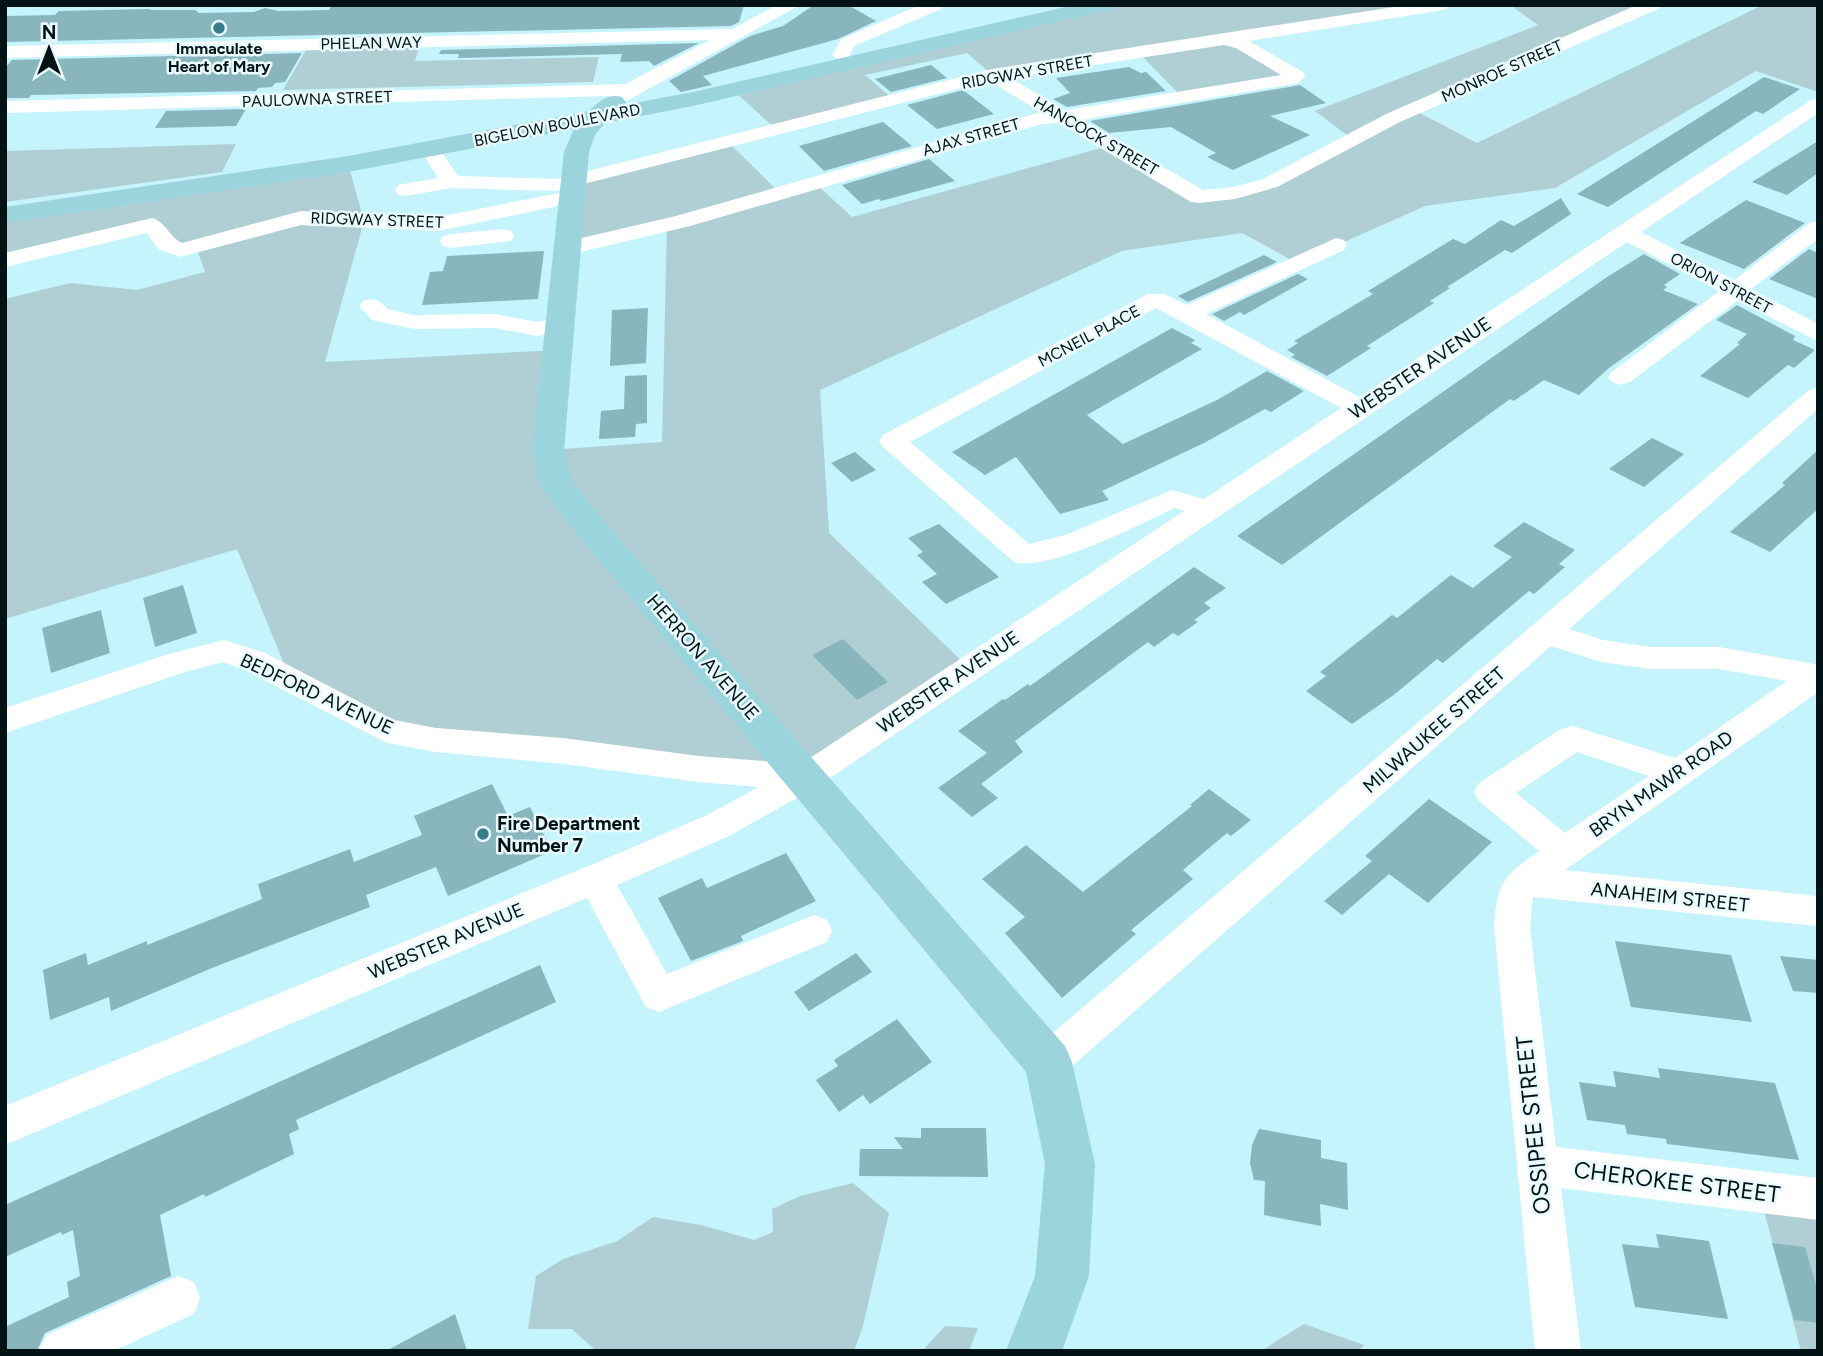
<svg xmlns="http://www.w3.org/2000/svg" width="1823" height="1356" viewBox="0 0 1823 1356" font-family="Figtree,sans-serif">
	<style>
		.green { fill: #afcfd5 }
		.building { fill: #89b5bd }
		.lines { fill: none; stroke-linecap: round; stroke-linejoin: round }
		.minor { fill: #fff; fill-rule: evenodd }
		.major { fill: #9cd4de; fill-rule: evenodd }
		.poi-dot { fill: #377d89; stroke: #e9fbff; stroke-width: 2.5 }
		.labels { text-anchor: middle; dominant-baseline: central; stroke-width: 5; stroke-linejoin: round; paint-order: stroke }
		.far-street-label { font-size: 16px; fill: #021215; stroke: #e9fbff }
		.far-poi-label { font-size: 16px; font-weight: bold; fill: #021215; stroke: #e9fbff }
		.street-label { font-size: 19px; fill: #021215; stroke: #e9fbff }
		.poi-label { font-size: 19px; font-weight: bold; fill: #021215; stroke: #e9fbff; text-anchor: start }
		.near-street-label { font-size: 23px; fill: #021215; stroke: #e9fbff }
	</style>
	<rect width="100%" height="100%" fill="#c5f4fd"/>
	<path class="green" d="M 1103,5 L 1408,5 L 1222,40 L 1292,79 L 1183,98 L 1139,53 L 992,75 L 967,53 L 865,75 L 894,100 L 777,130 L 734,91 Z
		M 1510,5 L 1661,5 L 1414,110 L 1477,143 L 1763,5 L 1818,5 L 1818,92 L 1756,71 L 1555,188 L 1425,206 L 1297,263 L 1242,233 L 1122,251 L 820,390 L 829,533 L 969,668 L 806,777 L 436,740 L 291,681 L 237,549 L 5,619 L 5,299 L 70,283 L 137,290 L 205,272 L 196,246 L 180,250 L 152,225 L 5,260 L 5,215 L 348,164 L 364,221 L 325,362 L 558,350 L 548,450 L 662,442 L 667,225 L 568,248 L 576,180 L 729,143 L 779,192 L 814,182 L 852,217 L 1112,145 L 1199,197 L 1235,193 L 1352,139 L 1315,111 L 1538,25 Z
		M 421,42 L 415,61 L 599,57 L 593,82 L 283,90 L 309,45 Z
		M 236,144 L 222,172 L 5,202 L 5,151 Z
		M 853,1183 L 889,1213 L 863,1326 L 854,1351 L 596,1351 L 572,1329 L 528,1329 L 536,1276 L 563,1259 L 617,1241 L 653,1217 L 701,1225 L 754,1240 L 773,1232 L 772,1209 L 800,1196 Z
		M 1759,1192 L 1818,1201 L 1818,1351 L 1801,1351 Z
		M 1304,1324 L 1364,1345 L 1359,1351 L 1261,1351 Z
		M 945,1326 L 978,1328 L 969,1351 L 922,1351 Z"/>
	<path class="building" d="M 332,5 L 744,5 L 739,22 L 731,26 L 5,42 L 5,16 L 55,15 L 59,11 L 151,9 L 149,10 L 195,10 L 199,13 L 254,12 L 265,8 L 278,11 L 329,10 Z
		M 814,5 L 848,5 L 876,21 L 838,39 L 703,76 L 712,85 L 681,92 L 669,81 L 750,36 L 783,26 Z
		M 699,43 L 654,66 L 649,61 L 620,62 L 622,54 L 458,58 L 459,54 L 439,54 L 441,50 Z
		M 302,53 L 285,82 L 275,83 L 272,87 L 258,88 L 256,91 L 31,95 L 29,98 L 5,98 L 5,68 L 12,60 Z
		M 931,65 L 947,78 L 891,92 L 875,79 Z
		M 1129,67 L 1141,73 L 1146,72 L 1166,91 L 1067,107 L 1053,99 L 1070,93 L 1056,78 Z
		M 1764,77 L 1800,89 L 1763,114 L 1756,111 L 1608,207 L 1577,194 Z
		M 1300,85 L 1326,103 L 1270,116 L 1310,135 L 1233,170 L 1207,157 L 1216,153 L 1171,127 L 1109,133 L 1090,121 Z
		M 963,90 L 994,114 L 937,129 L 907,105 Z
		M 246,109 L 236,126 L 155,128 L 166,111 Z
		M 883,122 L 912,146 L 824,171 L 799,146 Z
		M 1818,141 L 1818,173 L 1787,195 L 1752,182 Z
		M 929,159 L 955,181 L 881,201 L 879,199 L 862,204 L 842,185 Z
		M 1561,198 L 1571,214 L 1512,253 L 1505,250 L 1447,287 L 1450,288 L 1430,301 L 1434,303 L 1367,346 L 1371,348 L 1327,376 L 1291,357 L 1295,355 L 1287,350 L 1298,343 L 1294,341 L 1373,294 L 1368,291 L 1453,239 L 1465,244 L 1501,220 L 1514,226 Z
		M 1746,200 L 1805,223 L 1744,269 L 1680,243 Z
		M 1809,249 L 1818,253 L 1818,299 L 1769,279 Z
		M 544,251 L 538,299 L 422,305 L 430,272 L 443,271 L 447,256 Z
		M 1644,254 L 1680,274 L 1664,285 L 1667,287 L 1663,290 L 1698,304 L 1609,368 L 1579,395 L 1544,380 L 1514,401 L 1510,399 L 1282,565 L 1237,536 L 1607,277 Z
		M 1264,255 L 1277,262 L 1188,302 L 1178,296 Z
		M 1298,274 L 1308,279 L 1244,315 L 1240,312 L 1224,321 L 1212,314 Z
		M 1737,305 L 1795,336 L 1793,340 L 1815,350 L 1794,368 L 1788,365 L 1748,398 L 1700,376 L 1740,344 L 1737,343 L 1747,334 L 1716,320 Z
		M 648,308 L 646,363 L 610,366 L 612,310 Z
		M 1172,328 L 1195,340 L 1191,343 L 1202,349 L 1087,415 L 1123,444 L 1217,400 L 1267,371 L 1304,391 L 1271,412 L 1265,409 L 1204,443 L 1102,491 L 1109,500 L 1060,514 L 1016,457 L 985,475 L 952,452 Z
		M 647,375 L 647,423 L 636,424 L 635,437 L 599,439 L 601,411 L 624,409 L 625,376 Z
		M 1652,438 L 1684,454 L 1644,487 L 1609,469 Z
		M 1818,450 L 1818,509 L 1770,552 L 1730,532 L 1785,485 L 1782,483 Z
		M 855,452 L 876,470 L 852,482 L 831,463 Z
		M 1524,522 L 1575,550 L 1559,564 L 1565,567 L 1534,594 L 1529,591 L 1443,663 L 1437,659 L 1395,694 L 1352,724 L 1306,691 L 1326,676 L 1320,672 L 1392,615 L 1397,618 L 1451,575 L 1473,588 L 1512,557 L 1493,546 Z
		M 939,524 L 999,577 L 946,604 L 922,582 L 937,574 L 917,555 L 923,552 L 908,538 Z
		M 1194,567 L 1226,588 L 1204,603 L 1211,608 L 1194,620 L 1198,622 L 1178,636 L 1173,633 L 1154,647 L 1148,642 L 1015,741 L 1023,752 L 981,784 L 998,798 L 972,817 L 938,788 L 987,753 L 958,731 L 1003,699 L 1005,700 L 1028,684 L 1030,686 Z
		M 183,585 L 197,633 L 155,647 L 143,598 Z
		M 101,610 L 110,653 L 51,673 L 42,628 Z
		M 843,639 L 888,682 L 857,700 L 812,655 Z
		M 492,784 L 508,816 L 530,807 L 552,851 L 448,896 L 436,867 L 366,895 L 370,907 L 212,968 L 111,1011 L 109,997 L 50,1020 L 43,970 L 86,953 L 88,965 L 147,941 L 147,945 L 262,899 L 258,884 L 350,849 L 354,862 L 422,835 L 414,816 Z
		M 1209,789 L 1251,820 L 1231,836 L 1227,833 L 1183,870 L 1193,879 L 1131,930 L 1136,934 L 1062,998 L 1005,933 L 1025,917 L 982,879 L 1026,845 L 1083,892 L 1192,806 L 1190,805 Z
		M 1429,799 L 1492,842 L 1428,903 L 1389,874 L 1342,915 L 1324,901 L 1372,861 L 1365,856 Z
		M 786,853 L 816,901 L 741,936 L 743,941 L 691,961 L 658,898 L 702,878 L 707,888 Z
		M 1615,941 L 1731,955 L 1752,1022 L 1631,1007 Z
		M 856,953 L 872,972 L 809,1011 L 794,992 Z
		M 1780,956 L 1818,960 L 1818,993 L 1793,991 Z
		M 540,965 L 556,1002 L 296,1120 L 299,1129 L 289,1134 L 294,1154 L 205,1197 L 204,1194 L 160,1215 L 171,1276 L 45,1333 L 37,1351 L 5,1351 L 5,1327 L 69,1297 L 67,1282 L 80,1276 L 73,1230 L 62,1235 L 61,1232 L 5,1257 L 5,1205 Z
		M 897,1019 L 932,1062 L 870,1104 L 863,1095 L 839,1112 L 816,1080 L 838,1066 L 834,1060 Z
		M 1658,1068 L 1775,1083 L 1799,1160 L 1667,1144 L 1666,1139 L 1627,1134 L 1625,1125 L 1587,1120 L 1579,1082 L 1616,1087 L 1613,1071 L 1660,1078 Z
		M 921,1128 L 986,1128 L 988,1177 L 859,1176 L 860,1149 L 903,1149 L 894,1137 L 921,1138 Z
		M 1259,1129 L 1321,1140 L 1321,1158 L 1347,1163 L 1348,1210 L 1320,1204 L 1321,1226 L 1264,1215 L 1265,1181 L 1254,1180 L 1250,1163 L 1252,1145 Z
		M 1656,1234 L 1709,1241 L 1728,1319 L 1635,1307 L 1622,1244 L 1659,1248 Z
		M 1772,1243 L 1805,1247 L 1818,1292 L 1818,1323 L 1794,1320 Z
		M 455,1314 L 467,1351 L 386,1351 Z"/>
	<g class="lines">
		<path class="minor" d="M 777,5 L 800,5 L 614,108 L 604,102 L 609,96 L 5,113 L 5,101 L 625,84 L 710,40 L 5,58 L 5,46 L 732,29 Z
			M 920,5 L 944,5 L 941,9 L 854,46 L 848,59 L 841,61 L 832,55 L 841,39 Z
			M 1407,5 L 1452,5 L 1443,10 L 1249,41 L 1303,72 L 1305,76 L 1299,83 L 1082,120 L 1203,190 L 1233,187 L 1263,179 L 1386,114 L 1637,5 L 1661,5 L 1658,9 L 1400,122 L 1277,187 L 1235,199 L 1199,203 L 1191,202 L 1059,123 L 1042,124 L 690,226 L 568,255 L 560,253 L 557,248 L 560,243 L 676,216 L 1041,112 L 989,81 L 556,191 L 451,188 L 406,196 L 398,195 L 395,190 L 398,185 L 438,178 L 425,157 L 428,153 L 442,153 L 458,176 L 556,179 L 992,69 ZM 1224,45 L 1236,48 L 1281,75 L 1066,110 L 1010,78 Z
			M 1818,98 L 1818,113 L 1641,232 L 1734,280 L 1810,223 L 1818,221 L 1818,239 L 1751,289 L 1818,324 L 1818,341 L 1737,301 L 1630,382 L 1621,385 L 1612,382 L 1608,377 L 1612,372 L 1719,291 L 1627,242 L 818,786 L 729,836 L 617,885 L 667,974 L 814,915 L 827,920 L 832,931 L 827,942 L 659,1012 L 646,1007 L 587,898 L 5,1145 L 5,1106 L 610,857 L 705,816 L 759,787 L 699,782 L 563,764 L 436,752 L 387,743 L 243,669 L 223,662 L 185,672 L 5,733 L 5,708 L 169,654 L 224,640 L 265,653 L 394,720 L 436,728 L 563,738 L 699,756 L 801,764 L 1184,511 L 1175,508 C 1140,524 1049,572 1014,562 L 883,447 L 879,441 L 883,435 L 1148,294 L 1164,294 L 1187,305 L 1336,238 L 1344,240 L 1347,245 L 1344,250 L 1206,314 L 1359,397 L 1811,100 ZM 1156,308 L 1341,408 L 1204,499 L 1172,490 L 1065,535 L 1029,544 L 910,442 Z
			M 569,191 L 577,192 L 580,197 L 577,202 L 438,231 L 301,225 L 180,257 L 158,249 L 147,233 L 5,267 L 5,253 L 152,218 C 166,222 169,237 182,243 L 301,211 L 438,217 Z
			M 503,229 L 511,231 L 514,236 L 511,241 L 451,248 L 443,246 L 440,241 L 443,236 L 451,234 Z
			M 371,299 L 379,301 L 388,309 L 414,315 L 494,314 L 537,322 L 560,318 L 569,320 L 572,325 L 569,330 L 537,336 L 494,328 L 414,329 L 372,320 L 359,306 L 363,301 Z
			M 1818,387 L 1818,409 L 1569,629 L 1603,640 L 1651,647 L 1719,647 L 1815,664 L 1818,664 L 1818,692 L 1565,870 L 1818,896 L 1818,926 L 1533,897 L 1530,928 L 1556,1147 L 1818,1178 L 1818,1220 L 1561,1188 L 1581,1351 L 1535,1351 L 1494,928 C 1497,883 1502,877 1539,851 L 1479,801 L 1474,792 L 1479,783 L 1561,729 L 1573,726 L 1675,758 L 1787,681 L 1719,669 L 1651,669 L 1601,662 L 1551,646 L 1062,1075 L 1048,1080 L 1034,1075 L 1028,1062 L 1034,1049 L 1809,390 ZM 1577,752 L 1649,776 L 1565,833 L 1516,793 Z
			M 178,1276 L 194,1282 L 200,1298 L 194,1314 L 113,1351 L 39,1351 L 46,1335 Z"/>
		<path class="major" d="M 1074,5 L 1114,5 L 1111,10 L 1103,11 L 693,106 L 605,123 L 595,135 L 589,152 L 564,450 L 573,483 L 595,511 L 1065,1046 L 1072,1062 L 1095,1164 L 1089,1276 L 1062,1351 L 1006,1351 L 1035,1276 L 1045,1164 L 1026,1072 L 571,527 L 540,485 L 532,450 L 564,152 L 574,129 L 348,172 L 5,223 L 5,207 L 348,156 L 589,111 C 600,101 607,93 622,97 L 626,102 L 624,105 L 693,92 Z"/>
	</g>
	<g class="poi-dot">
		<circle cx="219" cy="28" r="7"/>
		<circle cx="483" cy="834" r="7"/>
	</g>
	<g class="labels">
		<g class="far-street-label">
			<text transform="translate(371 43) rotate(-1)">PHELAN WAY</text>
			<text transform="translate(1502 71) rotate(-24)">MONROE STREET</text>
			<text transform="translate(1027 72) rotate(-10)">RIDGWAY STREET</text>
			<text transform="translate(317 99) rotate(-2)">PAULOWNA STREET</text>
			<text transform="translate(557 125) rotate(-11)">BIGELOW BOULEVARD</text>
			<text transform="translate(1096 136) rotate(30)">HANCOCK STREET</text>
			<text transform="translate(971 137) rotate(-16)">AJAX STREET</text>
			<text transform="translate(377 220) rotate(2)">RIDGWAY STREET</text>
			<text transform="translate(1721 283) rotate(28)">ORION STREET</text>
			<text transform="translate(1089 336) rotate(-28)">MCNEIL PLACE</text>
		</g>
		<g class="far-poi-label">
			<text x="219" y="48">Immaculate<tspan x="219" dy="18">Heart of Mary</tspan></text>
		</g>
		<g class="street-label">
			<text transform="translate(1420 368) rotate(-34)">WEBSTER AVENUE</text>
			<text transform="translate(703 657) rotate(49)">HERRON AVENUE</text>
			<text transform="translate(948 682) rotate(-34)">WEBSTER AVENUE</text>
			<text transform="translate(317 694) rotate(25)">BEDFORD AVENUE</text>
			<text transform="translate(1434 730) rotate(-41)">MILWAUKEE STREET</text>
			<text transform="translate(1661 784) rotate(-35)">BRYN MAWR ROAD</text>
			<text transform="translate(1670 897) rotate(6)">ANAHEIM STREET</text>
			<text transform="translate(446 941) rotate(-23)">WEBSTER AVENUE</text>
		</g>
		<g class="poi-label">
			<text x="497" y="823">Fire Department<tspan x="497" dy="22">Number 7</tspan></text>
		</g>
		<g class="near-street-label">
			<text transform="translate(1533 1125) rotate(-96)">OSSIPEE STREET</text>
			<text transform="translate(1677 1182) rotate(7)">CHEROKEE STREET</text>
		</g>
	</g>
	<rect width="1823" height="1356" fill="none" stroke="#021215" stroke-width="14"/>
	<g transform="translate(49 49)" stroke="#e9fbff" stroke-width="5" paint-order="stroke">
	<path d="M0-5L12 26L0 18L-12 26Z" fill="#021215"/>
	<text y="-10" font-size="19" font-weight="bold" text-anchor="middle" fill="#021215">N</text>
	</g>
</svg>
